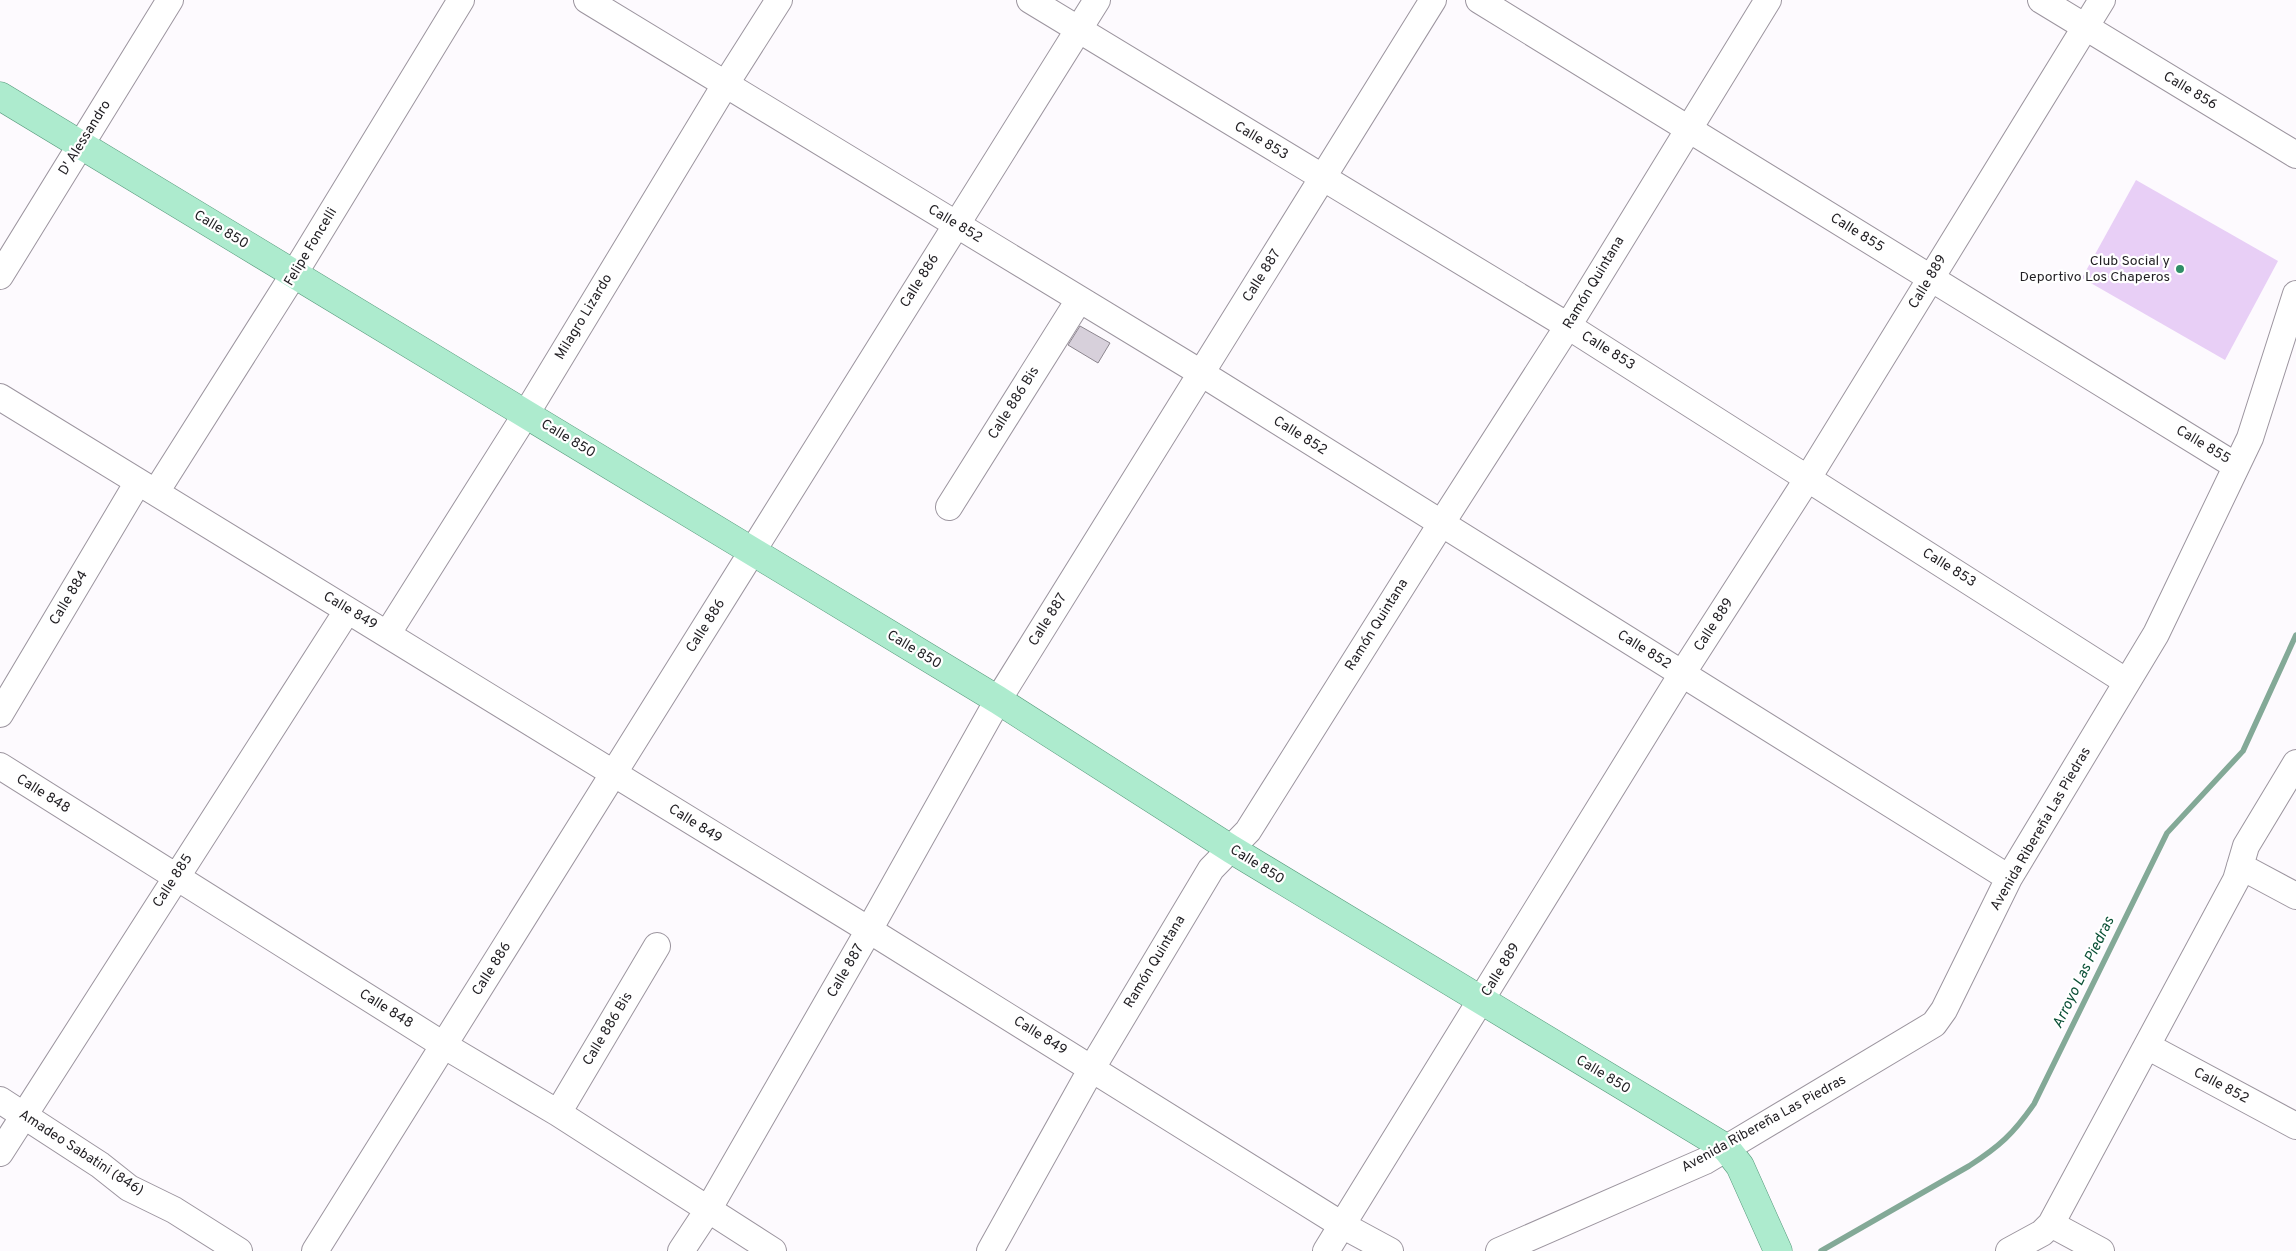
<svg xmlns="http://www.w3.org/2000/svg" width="2296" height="1251" viewBox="0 0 2296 1251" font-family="Overpass,sans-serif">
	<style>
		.pitch { fill: #e8cff6 }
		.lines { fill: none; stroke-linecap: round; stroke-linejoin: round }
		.stream { stroke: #83a997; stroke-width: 5.5 }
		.building { fill: #d7d0db; stroke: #8c868f }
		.minor-casing { stroke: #9c959f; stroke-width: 28 }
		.major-casing { stroke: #589a7d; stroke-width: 29 }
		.minor { stroke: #fff; stroke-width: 26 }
		.major { stroke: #adebce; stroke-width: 28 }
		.poi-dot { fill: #2f8e67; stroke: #fff; stroke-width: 2 }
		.labels { text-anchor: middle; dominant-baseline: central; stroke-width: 4.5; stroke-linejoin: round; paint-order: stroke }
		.street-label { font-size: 14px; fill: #201e22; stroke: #fff }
		.poi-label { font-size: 14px; fill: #201e22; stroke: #fff; text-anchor: end }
		.water-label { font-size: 15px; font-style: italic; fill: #0a5036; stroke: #fff }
	</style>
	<rect width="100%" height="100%" fill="#fdfafe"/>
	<path class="pitch" d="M 2136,180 L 2278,261 L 2225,360 L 2082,278 Z"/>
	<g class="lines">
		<path class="stream" d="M 1821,1251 L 1969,1166 C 2000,1146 2013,1134 2034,1104 L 2167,833 L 2243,751 L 2296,635"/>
	</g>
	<path class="building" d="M 1080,326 L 1110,343 L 1098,363 L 1068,345 Z"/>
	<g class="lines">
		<g class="minor-casing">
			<path id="minor" d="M 587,0 L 1201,373 L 2009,878
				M 1030,0 L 1568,326 L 2127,682
				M 1479,0 L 2236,466
				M 2041,0 L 2296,155
				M 0,276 L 170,0
				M 0,397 L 869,930 L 1342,1225 L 1390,1251
				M 156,492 L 294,274 L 461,0
				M 949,507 L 1079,300
				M 388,633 L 526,414 L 725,85 L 779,0
				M 0,714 L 138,482
				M 0,766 L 445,1046 L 558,1113 L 773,1251
				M 2240,866 L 2296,896
				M 2147,1046 L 2296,1126
				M 0,1100 L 100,1165 L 129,1188 L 174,1210 L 239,1251
				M 558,1113 L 657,946
				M 0,1153 L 347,611
				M 2051,1224 L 2101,1251
				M 315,1251 L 1097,0
				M 681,1251 L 708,1210 L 869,930 L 998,700 L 1433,0
				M 990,1251 L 1092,1068 L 1211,869 L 1248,831 L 1441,524 L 1568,326 L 1768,0
				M 1326,1251 L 1682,674 L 1808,478 L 2102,0
				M 1499,1251 L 1705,1161 L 1934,1024 L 1944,1010 L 2009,878 L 2156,634 L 2250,438 L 2296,294
				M 2009,1251 L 2042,1233 L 2051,1224 L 2236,880 L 2246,846 L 2296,763"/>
		</g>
		<g class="major-casing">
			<path id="major" d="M 0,96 L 998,700 L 1231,849 L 1726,1148 L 1740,1166 L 1778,1251"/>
		</g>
		<use href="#minor" class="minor"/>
		<use href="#major" class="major"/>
	</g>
	<circle class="poi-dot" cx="2180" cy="269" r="5"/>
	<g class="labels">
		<g class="street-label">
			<text transform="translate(2190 91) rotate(31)">Calle 856</text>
			<text transform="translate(85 138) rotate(-58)">D' Alessandro</text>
			<text transform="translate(1261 141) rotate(31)">Calle 853</text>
			<text transform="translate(955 224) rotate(31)">Calle 852</text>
			<text transform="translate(221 230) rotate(31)">Calle 850</text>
			<text transform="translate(1857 233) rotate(32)">Calle 855</text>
			<text transform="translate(311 247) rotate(-59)">Felipe Foncelli</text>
			<text transform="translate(1262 276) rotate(-58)">Calle 887</text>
			<text transform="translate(920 281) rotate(-58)">Calle 886</text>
			<text transform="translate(1928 282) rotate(-59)">Calle 889</text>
			<text transform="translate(1594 283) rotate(-59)">Ramón Quintana</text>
			<text transform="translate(584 317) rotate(-59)">Milagro Lizardo</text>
			<text transform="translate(1608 351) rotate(32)">Calle 853</text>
			<text transform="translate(1014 403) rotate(-58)">Calle 886 Bis</text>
			<text transform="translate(1300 436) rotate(32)">Calle 852</text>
			<text transform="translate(568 439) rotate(31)">Calle 850</text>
			<text transform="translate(2203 445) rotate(31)">Calle 855</text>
			<text transform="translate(1949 568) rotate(32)">Calle 853</text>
			<text transform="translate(69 598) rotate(-59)">Calle 884</text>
			<text transform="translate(350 611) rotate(31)">Calle 849</text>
			<text transform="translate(1048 620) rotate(-58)">Calle 887</text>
			<text transform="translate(1377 625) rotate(-58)">Ramón Quintana</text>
			<text transform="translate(1714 625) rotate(-57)">Calle 889</text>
			<text transform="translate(706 626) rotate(-58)">Calle 886</text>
			<text transform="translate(914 650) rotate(31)">Calle 850</text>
			<text transform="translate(1644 650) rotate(32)">Calle 852</text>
			<text transform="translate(43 794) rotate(32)">Calle 848</text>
			<text transform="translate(695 824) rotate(32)">Calle 849</text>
			<text transform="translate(2041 829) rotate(-60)">Avenida Ribereña Las Piedras</text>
			<text transform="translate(1257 865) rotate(32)">Calle 850</text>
			<text transform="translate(173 881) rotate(-57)">Calle 885</text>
			<text transform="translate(1155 962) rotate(-59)">Ramón Quintana</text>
			<text transform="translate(492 969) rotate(-58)">Calle 886</text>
			<text transform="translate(1501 970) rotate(-58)">Calle 889</text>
			<text transform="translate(846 971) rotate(-60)">Calle 887</text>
			<text transform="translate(386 1009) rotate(32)">Calle 848</text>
			<text transform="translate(608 1029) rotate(-59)">Calle 886 Bis</text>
			<text transform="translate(1040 1036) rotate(32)">Calle 849</text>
			<text transform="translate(1603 1075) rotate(31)">Calle 850</text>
			<text transform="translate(2221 1086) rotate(28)">Calle 852</text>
			<text transform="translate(1764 1124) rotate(-29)">Avenida Ribereña Las Piedras</text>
			<text transform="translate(81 1153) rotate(33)">Amadeo Sabatini (846)</text>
		</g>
		<g class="poi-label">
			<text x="2170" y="261">Club Social y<tspan x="2170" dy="16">Deportivo Los Chaperos</tspan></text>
		</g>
		<g class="water-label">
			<text transform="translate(2084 973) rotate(-64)">Arroyo Las Piedras</text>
		</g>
	</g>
</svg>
